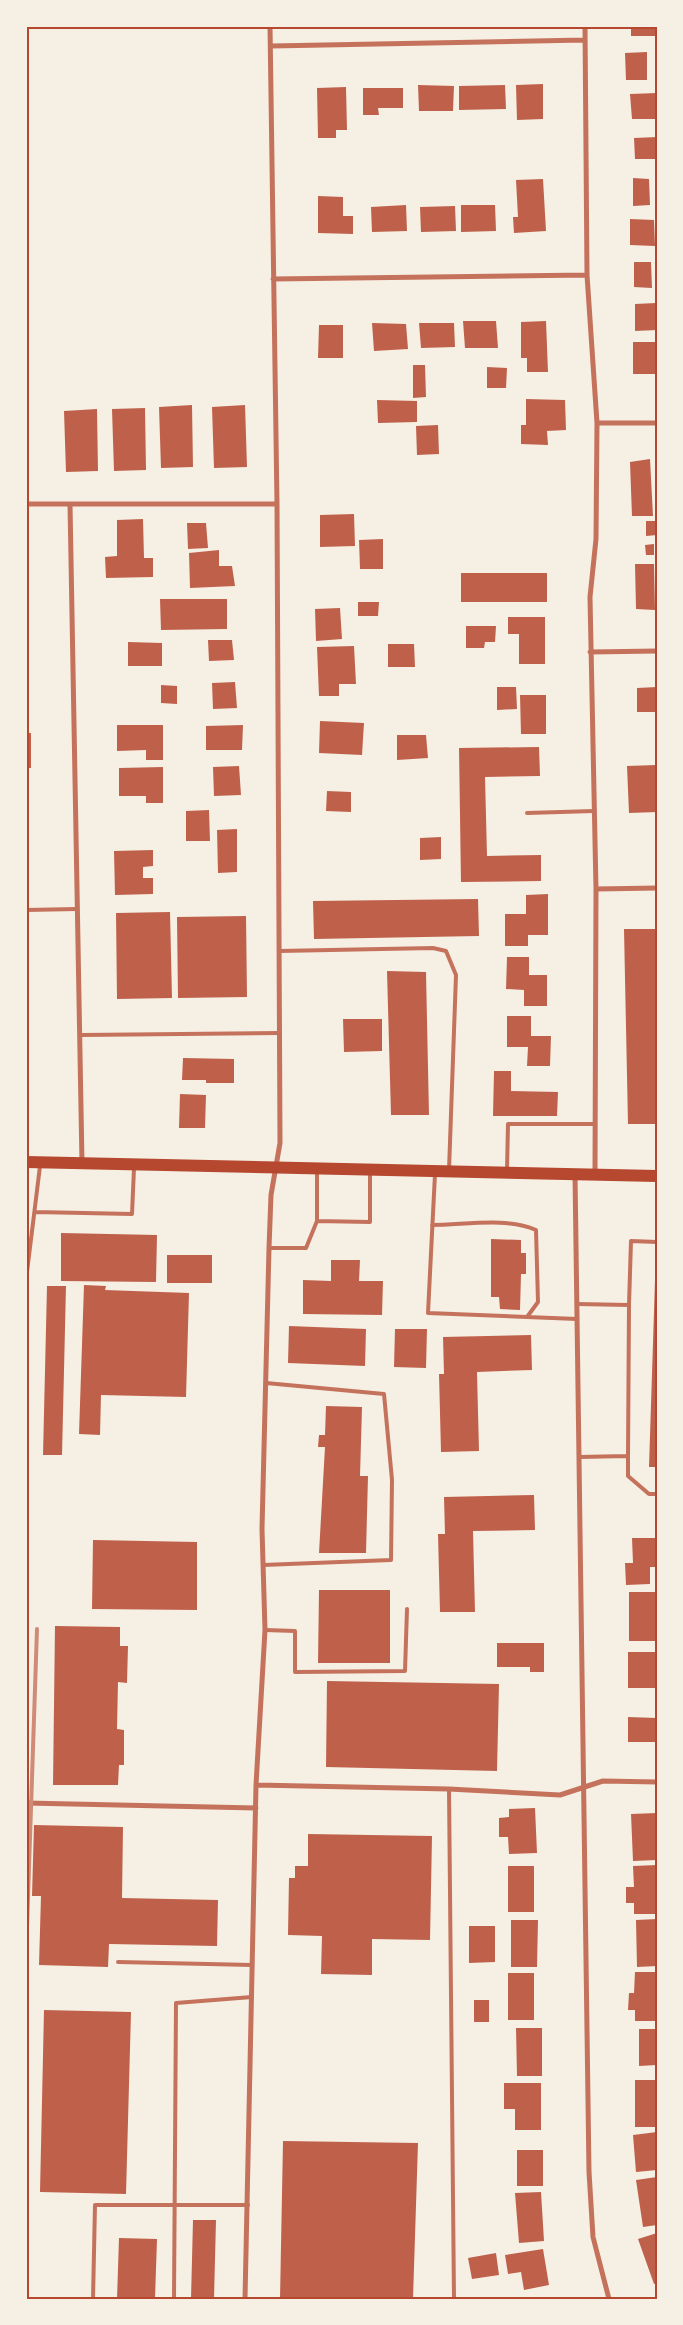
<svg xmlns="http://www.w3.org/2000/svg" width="683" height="2325" viewBox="0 0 683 2325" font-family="'Alegreya Sans',sans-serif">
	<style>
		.building { fill: #bf614a }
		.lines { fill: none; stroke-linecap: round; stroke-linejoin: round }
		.service { stroke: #c5725c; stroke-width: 4 }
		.minor { stroke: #c5725c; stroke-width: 5 }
		.primary { stroke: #b5482f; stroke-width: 12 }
		.rail { stroke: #cf8b77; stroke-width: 4 }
		.neatline { fill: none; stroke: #b5482f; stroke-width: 2 }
	</style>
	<rect width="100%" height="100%" fill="#f6efe4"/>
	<path class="building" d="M 631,26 L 657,26 L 657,36 L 631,36 Z
		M 647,52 L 647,80 L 626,80 L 625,53 Z
		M 543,84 L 543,119 L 517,120 L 516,85 Z
		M 418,85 L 454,86 L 453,111 L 419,111 Z
		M 505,85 L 506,109 L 459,110 L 459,86 Z
		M 346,87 L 347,130 L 336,130 L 336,138 L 318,138 L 317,88 Z
		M 363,88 L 403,88 L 403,108 L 378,108 L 379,115 L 363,115 Z
		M 657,93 L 657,119 L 632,119 L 630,94 Z
		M 657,137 L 657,159 L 635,159 L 634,138 Z
		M 633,178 L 649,179 L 650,205 L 633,206 Z
		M 543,179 L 546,231 L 514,233 L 513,217 L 518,217 L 516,180 Z
		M 318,196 L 343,197 L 343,216 L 353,216 L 353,234 L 318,233 Z
		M 406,205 L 407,231 L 372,232 L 371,207 Z
		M 461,205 L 495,205 L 496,231 L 461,232 Z
		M 455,206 L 456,231 L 421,232 L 420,207 Z
		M 630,219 L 654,220 L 655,246 L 630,245 Z
		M 634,262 L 651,262 L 652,288 L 634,287 Z
		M 656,303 L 657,330 L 635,331 L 635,304 Z
		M 463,321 L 496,321 L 498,348 L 465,348 Z
		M 546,321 L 548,372 L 527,372 L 527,358 L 521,358 L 521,322 Z
		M 372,323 L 406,324 L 408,349 L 374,351 Z
		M 419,323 L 454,323 L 455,347 L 421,348 Z
		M 319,325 L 343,325 L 343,358 L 318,358 Z
		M 633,342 L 657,342 L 657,374 L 633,374 Z
		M 413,365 L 425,365 L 426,397 L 413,398 Z
		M 487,367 L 507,368 L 506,388 L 487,388 Z
		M 526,399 L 565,400 L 566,430 L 547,431 L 548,445 L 521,444 L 521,425 L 526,425 Z
		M 377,400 L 417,401 L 417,422 L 378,423 Z
		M 192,405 L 193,467 L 161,468 L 159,407 Z
		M 245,405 L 247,467 L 214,468 L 212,407 Z
		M 145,408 L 146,470 L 114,471 L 112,409 Z
		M 97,409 L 98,471 L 66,472 L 64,411 Z
		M 438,425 L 439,454 L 417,455 L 416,426 Z
		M 650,459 L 653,516 L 632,516 L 630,462 Z
		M 354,514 L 355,546 L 320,547 L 320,515 Z
		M 143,519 L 144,558 L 153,558 L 153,577 L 106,578 L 105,557 L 117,556 L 117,520 Z
		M 646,521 L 657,521 L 657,535 L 646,536 Z
		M 187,523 L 206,523 L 208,548 L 188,549 Z
		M 383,539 L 383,569 L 360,569 L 359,540 Z
		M 654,544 L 654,555 L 646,555 L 645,545 Z
		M 219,550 L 219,566 L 232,566 L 235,586 L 190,588 L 189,553 Z
		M 635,564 L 654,564 L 655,610 L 636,609 Z
		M 461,573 L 547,573 L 547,602 L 461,602 Z
		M 160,599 L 227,599 L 227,629 L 161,630 Z
		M 358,602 L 379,602 L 378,616 L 358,616 Z
		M 340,608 L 342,639 L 316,641 L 315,609 Z
		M 508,617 L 545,617 L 545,664 L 519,664 L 519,634 L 508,634 Z
		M 466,626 L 496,626 L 495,642 L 485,642 L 484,648 L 466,648 Z
		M 208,640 L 232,640 L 234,660 L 209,661 Z
		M 128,642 L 162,643 L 162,666 L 128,666 Z
		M 388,644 L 414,644 L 415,667 L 388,667 Z
		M 354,646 L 356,684 L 339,684 L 339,696 L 319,696 L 317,647 Z
		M 235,682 L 237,708 L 213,709 L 212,683 Z
		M 161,685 L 177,686 L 177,704 L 161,703 Z
		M 497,687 L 516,687 L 517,709 L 497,710 Z
		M 657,687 L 657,712 L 637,712 L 637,688 Z
		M 520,695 L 546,695 L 546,734 L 521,734 Z
		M 320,721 L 364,723 L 362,755 L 319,753 Z
		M 117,725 L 163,725 L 163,760 L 146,760 L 146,750 L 117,751 Z
		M 243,725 L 242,750 L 206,750 L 206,726 Z
		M 26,733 L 31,733 L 31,768 L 26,768 Z
		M 397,735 L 426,735 L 428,758 L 397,760 Z
		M 539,747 L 540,776 L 485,777 L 487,856 L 541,855 L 541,881 L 461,882 L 459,748 Z
		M 656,765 L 657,812 L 629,813 L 627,766 Z
		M 239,766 L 241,795 L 214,796 L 213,767 Z
		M 163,767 L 163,803 L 146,803 L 146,796 L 119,796 L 119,768 Z
		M 327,791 L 351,792 L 351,812 L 326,811 Z
		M 209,810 L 210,841 L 186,841 L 186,811 Z
		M 237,829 L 237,872 L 218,873 L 217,830 Z
		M 441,837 L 441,859 L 420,860 L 420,838 Z
		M 153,850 L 153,866 L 143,867 L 143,878 L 153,878 L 153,894 L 115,895 L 114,851 Z
		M 548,894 L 548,935 L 528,935 L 528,946 L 505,946 L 505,914 L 526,914 L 526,895 Z
		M 478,899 L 479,936 L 314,939 L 313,901 Z
		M 170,912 L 172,998 L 117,999 L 116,913 Z
		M 246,916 L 247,997 L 178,998 L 177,917 Z
		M 624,929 L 657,929 L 657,1124 L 628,1124 Z
		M 507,957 L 529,957 L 529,975 L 547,975 L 547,1006 L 524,1006 L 524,990 L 506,989 Z
		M 387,971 L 426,972 L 429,1115 L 391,1115 Z
		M 507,1016 L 531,1016 L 531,1036 L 551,1036 L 550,1066 L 527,1066 L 528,1047 L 507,1047 Z
		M 343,1019 L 382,1019 L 382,1051 L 344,1052 Z
		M 183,1058 L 234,1059 L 234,1083 L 206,1083 L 206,1080 L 182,1080 Z
		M 494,1071 L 511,1071 L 511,1091 L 558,1092 L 557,1116 L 493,1116 Z
		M 180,1094 L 206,1095 L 205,1128 L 179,1128 Z
		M 61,1233 L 157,1235 L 156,1282 L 61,1281 Z
		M 491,1239 L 521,1240 L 521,1253 L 526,1253 L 526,1274 L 521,1274 L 520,1310 L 500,1309 L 499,1297 L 491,1297 Z
		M 167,1255 L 212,1255 L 212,1283 L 167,1283 Z
		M 331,1260 L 360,1260 L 359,1281 L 383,1281 L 382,1315 L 303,1314 L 303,1280 L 331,1281 Z
		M 655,1280 L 657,1280 L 657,1467 L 649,1467 Z
		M 84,1285 L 106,1286 L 105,1290 L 189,1293 L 186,1397 L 101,1395 L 100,1435 L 79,1434 Z
		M 47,1286 L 66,1286 L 62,1455 L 43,1455 Z
		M 289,1326 L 366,1329 L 365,1366 L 288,1363 Z
		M 395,1329 L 427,1329 L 426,1368 L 394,1367 Z
		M 531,1335 L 532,1370 L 477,1372 L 479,1451 L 441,1452 L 439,1374 L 444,1374 L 443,1337 Z
		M 326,1406 L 362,1407 L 360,1476 L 368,1476 L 366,1553 L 319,1553 L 325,1447 L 318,1447 L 319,1435 L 325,1435 Z
		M 534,1495 L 535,1530 L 473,1531 L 475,1612 L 440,1612 L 438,1534 L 445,1534 L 444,1497 Z
		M 632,1538 L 657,1538 L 657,1567 L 650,1567 L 650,1584 L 626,1585 L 625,1563 L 633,1563 Z
		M 93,1540 L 197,1542 L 197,1610 L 92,1609 Z
		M 319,1590 L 390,1590 L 390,1663 L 318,1663 Z
		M 629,1592 L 656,1592 L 656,1641 L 629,1641 Z
		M 55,1626 L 120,1627 L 120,1646 L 128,1646 L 127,1683 L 118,1682 L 117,1729 L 124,1730 L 124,1765 L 119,1765 L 118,1785 L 53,1785 Z
		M 497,1643 L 544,1643 L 544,1672 L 530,1672 L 530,1667 L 497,1667 Z
		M 628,1652 L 657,1652 L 657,1688 L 628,1688 Z
		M 327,1681 L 499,1684 L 497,1771 L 326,1767 Z
		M 628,1717 L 657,1718 L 657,1742 L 628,1742 Z
		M 535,1808 L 537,1853 L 509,1854 L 508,1837 L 499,1837 L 499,1818 L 509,1817 L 509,1809 Z
		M 657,1813 L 657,1860 L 633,1861 L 631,1814 Z
		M 34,1825 L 123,1827 L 122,1898 L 218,1900 L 217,1946 L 109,1944 L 108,1967 L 39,1965 L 41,1896 L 32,1896 Z
		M 308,1834 L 432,1836 L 430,1940 L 372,1939 L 372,1975 L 321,1974 L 322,1936 L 288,1935 L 289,1878 L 295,1878 L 295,1866 L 308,1866 Z
		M 657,1865 L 657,1914 L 634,1914 L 634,1903 L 626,1903 L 626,1887 L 634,1887 L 633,1866 Z
		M 508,1866 L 534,1866 L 534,1912 L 508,1912 Z
		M 657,1919 L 657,1966 L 637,1967 L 636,1920 Z
		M 511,1920 L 538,1920 L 537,1967 L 511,1967 Z
		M 469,1926 L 495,1926 L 495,1962 L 469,1963 Z
		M 635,1972 L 657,1972 L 657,2021 L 635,2021 L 635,2010 L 628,2010 L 629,1993 L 634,1993 Z
		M 508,1973 L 534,1973 L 534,2020 L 508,2020 Z
		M 474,2000 L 489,2000 L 489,2022 L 474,2022 Z
		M 44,2010 L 131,2012 L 126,2194 L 40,2192 Z
		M 516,2028 L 542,2028 L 542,2076 L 517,2076 Z
		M 639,2029 L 657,2029 L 657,2065 L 639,2066 Z
		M 635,2080 L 657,2080 L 657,2127 L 635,2127 Z
		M 504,2083 L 541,2083 L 541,2130 L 515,2130 L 515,2109 L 504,2109 Z
		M 657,2132 L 657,2170 L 636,2172 L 633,2135 Z
		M 283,2141 L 418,2143 L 413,2299 L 280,2299 Z
		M 517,2150 L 543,2150 L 543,2186 L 517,2186 Z
		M 657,2177 L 657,2225 L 643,2227 L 636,2180 Z
		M 541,2192 L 544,2241 L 519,2243 L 515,2193 Z
		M 193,2220 L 216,2220 L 214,2299 L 191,2299 Z
		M 657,2233 L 657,2283 L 654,2284 L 638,2239 Z
		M 119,2238 L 157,2239 L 155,2299 L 117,2299 Z
		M 543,2249 L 549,2285 L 524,2290 L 521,2272 L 508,2274 L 505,2255 Z
		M 496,2253 L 499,2275 L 472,2279 L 468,2258 Z"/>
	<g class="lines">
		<path class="service" d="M 527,813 L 594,811
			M 26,910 L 77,909
			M 279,951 L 433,948 L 446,951 L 456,975 L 449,1170
			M 81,1035 L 280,1033
			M 507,1170 L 508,1124 L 595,1124
			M 435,1174 L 428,1313 L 577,1319
			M 35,1212 L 132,1214 L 134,1168
			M 317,1221 L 317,1171
			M 432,1225 C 465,1225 506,1217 536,1230 L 538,1302 L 527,1317
			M 269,1248 L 306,1248 L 317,1221 L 370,1222 L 370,1171
			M 26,1280 L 40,1166
			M 577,1304 L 629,1305 L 628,1456 L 579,1457
			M 629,1305 L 631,1241 L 657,1242
			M 628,1456 L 628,1476 L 649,1494 L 657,1494
			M 263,1565 L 391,1560 L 392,1480 L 384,1394 L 266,1383
			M 265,1630 L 295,1631 L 295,1672 L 405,1671 L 407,1609
			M 26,1669 L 27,1622
			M 449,1789 L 454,2299
			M 118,1962 L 252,1965
			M 93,2299 L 95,2205 L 248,2205
			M 174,2299 L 176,2003 L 252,1997"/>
		<path class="minor" d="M 585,26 L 587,275 L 597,423 L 596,539 L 590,597 L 596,889 L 595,1174
			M 271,46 L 585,40
			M 273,279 L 587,275
			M 597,423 L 657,423
			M 26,504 L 277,504
			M 70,504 L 82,1163
			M 590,652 L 657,651
			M 596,889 L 657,888
			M 575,1174 L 589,2172 L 593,2237 L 609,2299
			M 256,1785 L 449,1789 L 560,1795 L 603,1781 L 657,1782
			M 26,1803 L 256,1808
			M 245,2299 L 256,1785 L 265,1630 L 262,1529 L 269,1248 L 271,1195 L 280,1143 L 277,504 L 270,26"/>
		<path class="primary" d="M 26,1162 L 657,1176"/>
		<path class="rail" d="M 26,1957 L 37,1629"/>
	</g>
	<rect width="683" height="2325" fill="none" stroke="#f6efe4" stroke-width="55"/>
	<rect x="28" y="28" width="628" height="2270" class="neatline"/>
</svg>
